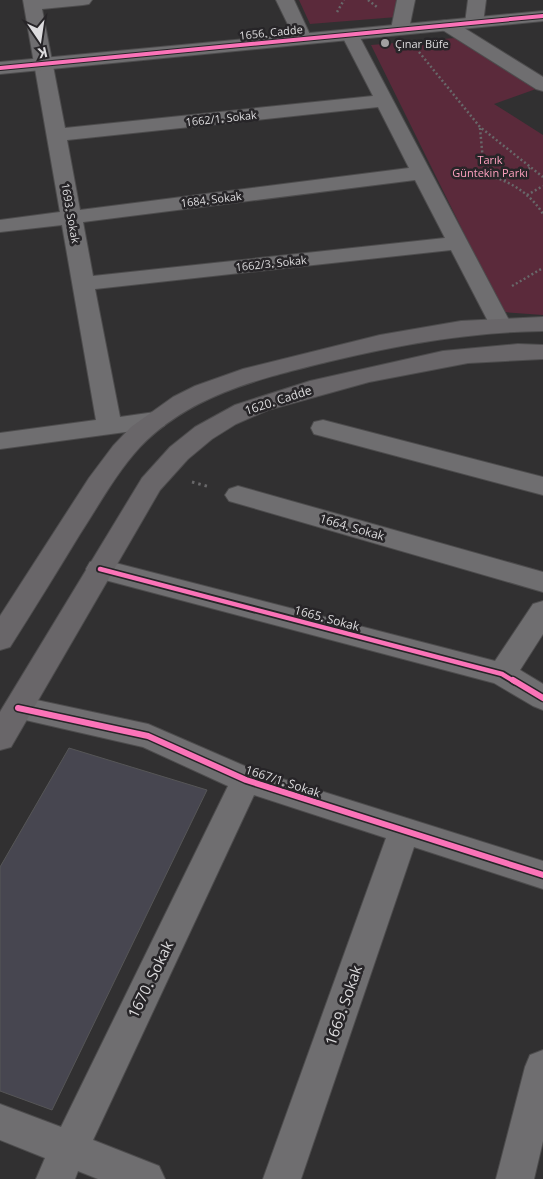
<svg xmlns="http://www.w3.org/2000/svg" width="543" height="1179" viewBox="0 0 543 1179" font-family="'Open Sans',sans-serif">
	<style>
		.green { fill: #5b2a3b }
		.building { fill: #474650; stroke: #565657 }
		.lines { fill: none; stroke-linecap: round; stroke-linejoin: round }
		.minor-casing { stroke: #4d4c4d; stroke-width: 2 }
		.tertiary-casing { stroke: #4d4c4d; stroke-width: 2 }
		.secondary-casing { stroke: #4d4c4d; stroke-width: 2 }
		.path-far1 { stroke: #686769; stroke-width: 2.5; stroke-dasharray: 2 2.5; stroke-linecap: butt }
		.path { stroke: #686769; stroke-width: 3; stroke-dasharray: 2.5 4; stroke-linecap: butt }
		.minor { fill: #6f6e70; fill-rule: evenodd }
		.tertiary { fill: #6f6e70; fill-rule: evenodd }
		.secondary { fill: #696669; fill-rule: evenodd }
		.cycleway-far2-casing { stroke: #272528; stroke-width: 6 }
		.cycleway-far1-casing { stroke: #272528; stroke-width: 8 }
		.cycleway-casing { stroke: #272528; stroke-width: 9 }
		.cycleway-far2 { stroke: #fb73b8; stroke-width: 4 }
		.cycleway-far1 { stroke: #fb73b8; stroke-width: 4.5 }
		.cycleway { stroke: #fb73b8; stroke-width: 6 }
		.poi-dot { fill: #a1a0a1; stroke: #272528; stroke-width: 2 }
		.labels { text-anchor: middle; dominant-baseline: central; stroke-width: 5; stroke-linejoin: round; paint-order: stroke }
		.far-street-label { font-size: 11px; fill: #dddcde; stroke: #272528 }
		.far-poi-label { font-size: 11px; fill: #dddcde; stroke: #272528; text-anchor: start }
		.far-park-label { font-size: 11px; fill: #fea1bf; stroke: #272528 }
		.street-label { font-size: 12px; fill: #dddcde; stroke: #272528 }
		.near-street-label { font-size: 15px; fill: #dddcde; stroke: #272528 }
	</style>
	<rect width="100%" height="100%" fill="#313031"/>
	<path class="green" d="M 299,0 L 400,0 L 397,17 L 310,24 Z
		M 455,38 L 536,89 L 494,104 L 543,135 L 543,315 L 503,312 L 371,45 Z"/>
	<path class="building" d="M 69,748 L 207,790 L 52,1110 L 0,1091 L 0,867 Z"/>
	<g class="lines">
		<g class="minor-casing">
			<path id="minor" d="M 23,0 L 92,0 L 89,4 L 83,5 L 42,9 L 65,128 L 373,96 L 341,34 L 344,30 L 356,30 L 511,324 L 508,329 L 500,331 L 492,329 L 451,250 L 95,289 L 120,417 L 155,412 L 164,414 L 167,420 L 164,426 L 155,428 L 0,449 L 0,433 L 96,420 L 62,225 L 0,232 L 0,220 L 60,212 ZM 378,107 L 409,168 L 80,210 L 67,140 ZM 415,180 L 445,238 L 93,276 L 83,222 Z
				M 276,0 L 294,0 L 312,39 L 309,43 L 297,43 Z
				M 397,0 L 415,0 L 409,29 L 406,33 L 394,33 L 391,29 Z
				M 468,0 L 486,0 L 483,23 L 480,27 L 468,27 L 465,23 Z
				M 447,20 L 453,21 L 543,77 L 543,91 L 536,89 L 441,29 L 438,25 L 441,21 Z
				M 323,420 L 543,477 L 543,495 L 314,434 L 311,428 L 314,422 Z
				M 238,486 L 543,572 L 543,592 L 229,501 L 225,495 L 229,489 Z
				M 100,559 L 495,661 L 533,604 L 543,601 L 543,634 L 520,670 L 543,684 L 543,710 L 533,706 L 494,683 L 90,576 L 86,569 L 90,562 Z
				M 18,696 L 148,724 L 254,770 L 543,861 L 543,889 L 414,847 L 301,1179 L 263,1179 L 386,838 L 254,795 L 93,1140 L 159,1166 L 165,1179 L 98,1179 L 78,1171 L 75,1179 L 36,1179 L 45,1158 L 0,1140 L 0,1104 L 61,1127 L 228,786 L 143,747 L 8,716 L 3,708 L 8,700 Z
				M 543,1050 L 543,1141 L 534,1179 L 496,1179 L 525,1067 L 530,1055 Z"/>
		</g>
		<g class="tertiary-casing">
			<path id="tertiary" d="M 543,11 L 543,21 L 0,74 L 0,62 Z"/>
		</g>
		<g class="secondary-casing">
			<path id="secondary" d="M 543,317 L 543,331 C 469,332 398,345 327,362 C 259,379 190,395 140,447 C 116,473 99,505 80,534 C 57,572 34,609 10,647 L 0,650 L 0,616 L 89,478 L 113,446 L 131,427 L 173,397 L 195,386 L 243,369 L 380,335 L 461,321 Z
				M 518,344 L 543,345 L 543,359 L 468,363 L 369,382 L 268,410 L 236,424 L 212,439 L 188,459 L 160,490 L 11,747 L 0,750 L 0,712 L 142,478 L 170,447 L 195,427 L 235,405 L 310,381 L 443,351 Z"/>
		</g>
		<path class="path-far1" d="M 368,0 L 377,7
			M 337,12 L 344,0
			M 419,52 L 480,127 L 543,177
			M 480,128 L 484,172
			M 451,171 C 487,171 523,182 543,214
			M 504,180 L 530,168
			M 527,195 L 543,186
			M 512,286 L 543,268"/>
		<path class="path" d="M 192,482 L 210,487"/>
		<use href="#minor" class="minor"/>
		<use href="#tertiary" class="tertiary"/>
		<use href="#secondary" class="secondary"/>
		<g class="cycleway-far2-casing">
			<path id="cycleway-far2" d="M 0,68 L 543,16"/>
		</g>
		<g class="cycleway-far1-casing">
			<path id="cycleway-far1" d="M 100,569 L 502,674 L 515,682"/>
		</g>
		<g class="cycleway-casing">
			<path id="cycleway" d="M 513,680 L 543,698
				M 18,708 L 148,736 L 246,780 L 543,875"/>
		</g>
		<use href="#cycleway-far2" class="cycleway-far2"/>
		<use href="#cycleway-far1" class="cycleway-far1"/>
		<use href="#cycleway" class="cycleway"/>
	</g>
	<circle class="poi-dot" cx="385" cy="43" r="5"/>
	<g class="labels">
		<g class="far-street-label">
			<text transform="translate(271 32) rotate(-6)">1656. Cadde</text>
			<text transform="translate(221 118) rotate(-6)">1662/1. Sokak</text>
			<text transform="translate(211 199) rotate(-7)">1684. Sokak</text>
			<text transform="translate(71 213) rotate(80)">1693. Sokak</text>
			<text transform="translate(271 263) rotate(-6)">1662/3. Sokak</text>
		</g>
		<g class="far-poi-label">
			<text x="395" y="43">Çınar Büfe</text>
		</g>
		<g class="far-park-label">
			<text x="490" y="159">Tarık<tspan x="490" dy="13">Güntekin Parkı</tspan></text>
		</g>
		<g class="street-label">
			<text transform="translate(278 400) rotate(-18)">1620. Cadde</text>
			<text transform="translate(352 527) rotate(16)">1664. Sokak</text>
			<text transform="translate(327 618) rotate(15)">1665. Sokak</text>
			<text transform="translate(283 781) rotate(18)">1667/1. Sokak</text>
		</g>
		<g class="near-street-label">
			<text transform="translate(150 979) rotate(-64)">1670. Sokak</text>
			<text transform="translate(343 1005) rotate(-71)">1669. Sokak</text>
		</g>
	</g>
	<g transform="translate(40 40) rotate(167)" stroke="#272528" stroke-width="4" paint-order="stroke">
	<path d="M0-4L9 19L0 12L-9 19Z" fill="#dddcde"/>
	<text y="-8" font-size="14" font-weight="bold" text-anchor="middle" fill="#dddcde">K</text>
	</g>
</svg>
